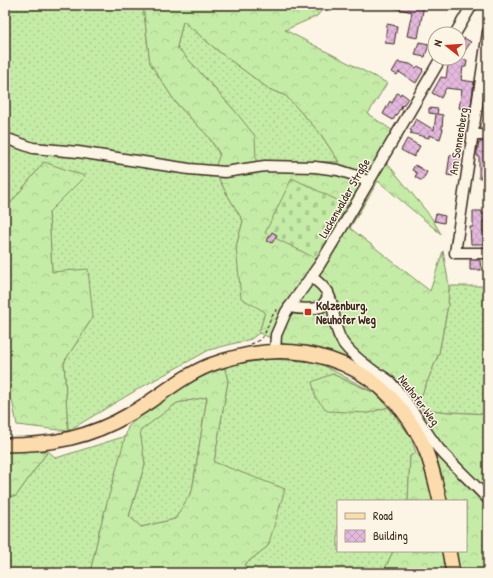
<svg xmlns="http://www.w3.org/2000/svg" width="493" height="578" viewBox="0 0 493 578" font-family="'Patrick Hand',sans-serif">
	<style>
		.grass { fill: url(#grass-dots); stroke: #808b62 }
		.forest { fill: url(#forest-crowns); stroke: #808b62; fill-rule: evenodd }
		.cemetery { fill: url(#cemetery-stones); stroke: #808b62 }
		.building { fill: url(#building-cross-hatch); stroke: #3b2a1e }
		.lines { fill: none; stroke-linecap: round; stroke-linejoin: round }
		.minor-casing { stroke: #3b2a1e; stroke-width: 13 }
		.major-casing { stroke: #3b2a1e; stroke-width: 16 }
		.path { stroke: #3b2a1e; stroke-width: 1.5; stroke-dasharray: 3 3; stroke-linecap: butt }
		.minor { stroke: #fcf5e5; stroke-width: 10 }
		.major { stroke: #fcdcac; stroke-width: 13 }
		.poi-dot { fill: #c8321e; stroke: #fcf5e5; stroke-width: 1.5 }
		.labels { text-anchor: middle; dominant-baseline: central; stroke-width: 3; stroke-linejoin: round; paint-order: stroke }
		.street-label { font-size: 12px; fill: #3b2a1e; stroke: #fcf5e5 }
		.poi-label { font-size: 12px; font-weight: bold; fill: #3b2a1e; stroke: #fcf5e5; text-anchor: start }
	</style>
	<defs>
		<pattern id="grass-dots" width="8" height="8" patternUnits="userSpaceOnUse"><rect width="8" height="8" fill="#c5eca7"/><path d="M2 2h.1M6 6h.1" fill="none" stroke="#aacb8f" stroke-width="1.8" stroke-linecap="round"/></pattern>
		<pattern id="forest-crowns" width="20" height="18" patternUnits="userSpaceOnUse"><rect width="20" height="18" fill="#c5eca7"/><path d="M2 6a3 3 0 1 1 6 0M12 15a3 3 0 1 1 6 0" fill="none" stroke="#aacb8f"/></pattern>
		<pattern id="cemetery-stones" width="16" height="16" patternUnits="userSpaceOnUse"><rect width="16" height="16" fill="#c5eca7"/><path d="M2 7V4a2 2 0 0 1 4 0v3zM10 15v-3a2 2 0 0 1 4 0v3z" fill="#aacb8f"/></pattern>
		<pattern id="building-cross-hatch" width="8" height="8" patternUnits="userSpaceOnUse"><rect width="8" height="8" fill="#e3b8dd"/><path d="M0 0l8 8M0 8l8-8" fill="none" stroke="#c49ebd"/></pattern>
	</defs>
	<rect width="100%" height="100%" fill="#fcf5e5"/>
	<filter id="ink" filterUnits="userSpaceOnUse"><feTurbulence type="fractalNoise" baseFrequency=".025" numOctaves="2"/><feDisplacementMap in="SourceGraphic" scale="8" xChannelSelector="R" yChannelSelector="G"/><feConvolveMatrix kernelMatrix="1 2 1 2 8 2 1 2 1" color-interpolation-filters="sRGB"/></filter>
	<g filter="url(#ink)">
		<path class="grass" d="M 5,5 L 143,5 L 150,63 L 176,103 L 207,135 L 220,155 L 214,170 L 227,194 L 243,221 L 236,247 L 265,312 L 259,333 L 251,339 L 209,350 L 140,388 L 68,431 L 64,362 L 93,317 L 52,273 L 49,212 L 44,162 L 5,210 L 5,140 L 11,129 L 5,126 Z
			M 183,21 L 218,51 L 269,89 L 286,96 L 320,133 L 339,162 L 255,162 L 235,111 L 177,47 Z
			M 449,286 L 488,286 L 488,414 L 449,412 L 422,409 L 420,399 L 439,353 L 448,305 Z
			M 271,359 L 317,362 L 377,394 L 332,374 L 368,413 L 388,407 L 411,437 L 416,453 L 410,456 L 408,501 L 338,501 L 338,551 L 393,551 L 383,573 L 249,573 L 244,565 L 268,546 L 214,462 L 228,381 L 224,366 Z
			M 207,397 L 192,491 L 175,519 L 141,527 L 129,516 L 145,464 L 139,431 L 177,403 Z
			M 126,436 L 100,528 L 90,573 L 5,573 L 5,496 L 16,496 L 48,451 L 56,458 Z"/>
		<path class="forest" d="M 143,5 L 326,5 L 317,16 L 285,30 L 387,83 L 368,114 L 393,131 L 379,153 L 431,217 L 441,234 L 378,181 L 350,228 L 430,291 L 443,251 L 449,286 L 448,305 L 439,353 L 420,399 L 418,408 L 408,404 L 325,353 L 285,344 L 259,333 L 265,312 L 241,298 L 236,247 L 243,221 L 227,194 L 214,170 L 220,154 L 207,135 L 176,103 L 150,63 ZM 183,21 L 218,51 L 269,89 L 286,96 L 320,133 L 339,162 L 256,162 L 255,136 L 235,111 L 177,47 Z
			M 44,162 L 85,176 L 49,212 L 52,272 L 88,269 L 93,317 L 64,362 L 68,431 L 17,425 L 12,400 L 5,398 L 5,210 Z
			M 224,366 L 228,381 L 214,462 L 285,489 L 268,546 L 244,565 L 249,573 L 90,573 L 100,528 L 128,427 L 153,404 L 200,375 ZM 207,397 L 192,491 L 175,519 L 141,527 L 129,516 L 145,464 L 140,431 L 177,403 Z
			M 332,374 L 377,394 L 388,407 L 368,413 L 327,411 L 316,398 L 312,382 Z
			M 422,409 L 449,412 L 488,414 L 488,573 L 383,573 L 393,551 L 466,551 L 466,501 L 408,501 L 410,456 L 416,453 L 443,479 Z
			M 5,451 L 48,451 L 16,496 L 5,496 Z"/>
		<path class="cemetery" d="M 292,178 L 347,205 L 319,260 L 265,233 Z"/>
		<path class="building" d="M 392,5 L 424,5 L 418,38 L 407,36 L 412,12 L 391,7 Z
			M 387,24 L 397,26 L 394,44 L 385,43 Z
			M 464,38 L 471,42 L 464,52 L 459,49 L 459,46 Z
			M 419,42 L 429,44 L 425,57 L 415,55 Z
			M 452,58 L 467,60 L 466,67 L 463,67 L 461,80 L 474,82 L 470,112 L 459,108 L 462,90 L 446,88 L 441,98 L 432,93 L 441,77 L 446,78 L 448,65 L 451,65 Z
			M 398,62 L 410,64 L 416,68 L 418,66 L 423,69 L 422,70 L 423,71 L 416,83 L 399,72 L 397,75 L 392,72 Z
			M 397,93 L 400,95 L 401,93 L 408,98 L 403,106 L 402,105 L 401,108 L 403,110 L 400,109 L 393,120 L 383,114 L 390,101 L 392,103 Z
			M 429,108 L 438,109 L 437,114 L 443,115 L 442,129 L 443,129 L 440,139 L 429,135 L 429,138 L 410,133 L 412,131 L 410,130 L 416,119 L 434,130 L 436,114 L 429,113 Z
			M 407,139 L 420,146 L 414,157 L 401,150 Z
			M 479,142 L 485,142 L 485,152 L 488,152 L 488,177 L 479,178 L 479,156 L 477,156 L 477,152 Z
			M 450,155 L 460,156 L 459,168 L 454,167 L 453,176 L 447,175 Z
			M 415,165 L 427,172 L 422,181 L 415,177 L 417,173 L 412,170 Z
			M 473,211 L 482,211 L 482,214 L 488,214 L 488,221 L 483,221 L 483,232 L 485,232 L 485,244 L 471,244 L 470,227 L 473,227 Z
			M 436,214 L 445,216 L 444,223 L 434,221 Z
			M 272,232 L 277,235 L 272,243 L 267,241 Z
			M 470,260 L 480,260 L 481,270 L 470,270 Z"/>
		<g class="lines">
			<g class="minor-casing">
				<path id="minor" d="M 488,32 L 455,253 L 488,253
					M 455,34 L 472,5
					M 472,135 L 488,135
					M 5,138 L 33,148 L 78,152 L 189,169 L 225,172 L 265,166 L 315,167 L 338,170 L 357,176 L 368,182
					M 311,277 C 343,297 327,319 343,343 C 351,354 364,364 375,372 C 379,374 384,377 388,380 C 409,400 421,427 439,449 C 454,466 472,482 488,499
					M 289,307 C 300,309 310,310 321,307 L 327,299 L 328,292
					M 275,351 L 276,335 L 286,312 L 320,264 L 343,226 L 441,58"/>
			</g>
			<g class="major-casing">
				<path id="major" d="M 5,445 C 51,445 89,438 130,414 C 157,399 180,377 210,365 C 293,334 376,356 420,438 C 430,457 435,480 440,501
					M 449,551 L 453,573"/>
			</g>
			<path class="path" d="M 251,344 C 271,338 264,321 278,309"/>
			<use href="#minor" class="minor"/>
			<use href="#major" class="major"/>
		</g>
	</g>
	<rect class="poi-dot" x="304" y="308" width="8" height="8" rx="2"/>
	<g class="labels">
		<g class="street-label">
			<text transform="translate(458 141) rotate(-81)">Am Sonnenberg</text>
			<text transform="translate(344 198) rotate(-60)">Luckenwalder Straße</text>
			<text transform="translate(419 400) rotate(53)">Neuhofer Weg</text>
		</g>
		<g class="poi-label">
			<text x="316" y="305">Kolzenburg,<tspan x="316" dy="14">Neuhofer Weg</tspan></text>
		</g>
	</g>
	<rect width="493" height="578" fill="none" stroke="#fcf5e5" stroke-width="20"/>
	<rect x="10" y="10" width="473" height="558" fill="none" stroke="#3b2a1e" stroke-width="1.5" filter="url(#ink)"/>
	<rect x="337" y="500" width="130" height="52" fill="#fcf5e5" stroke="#afa495"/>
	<rect x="345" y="513" width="20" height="6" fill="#fcdcac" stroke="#afa495"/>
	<text x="373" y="520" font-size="12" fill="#3b2a1e">Road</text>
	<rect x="345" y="530" width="20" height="12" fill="url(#building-cross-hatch)" stroke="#afa495"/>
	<text x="373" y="540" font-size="12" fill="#3b2a1e">Building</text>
	<g transform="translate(447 46) rotate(287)"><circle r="19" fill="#fcf5e5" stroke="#afa495"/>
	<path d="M0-3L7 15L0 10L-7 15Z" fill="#c8321e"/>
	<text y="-6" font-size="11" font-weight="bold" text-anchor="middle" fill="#3b2a1e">N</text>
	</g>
</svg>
